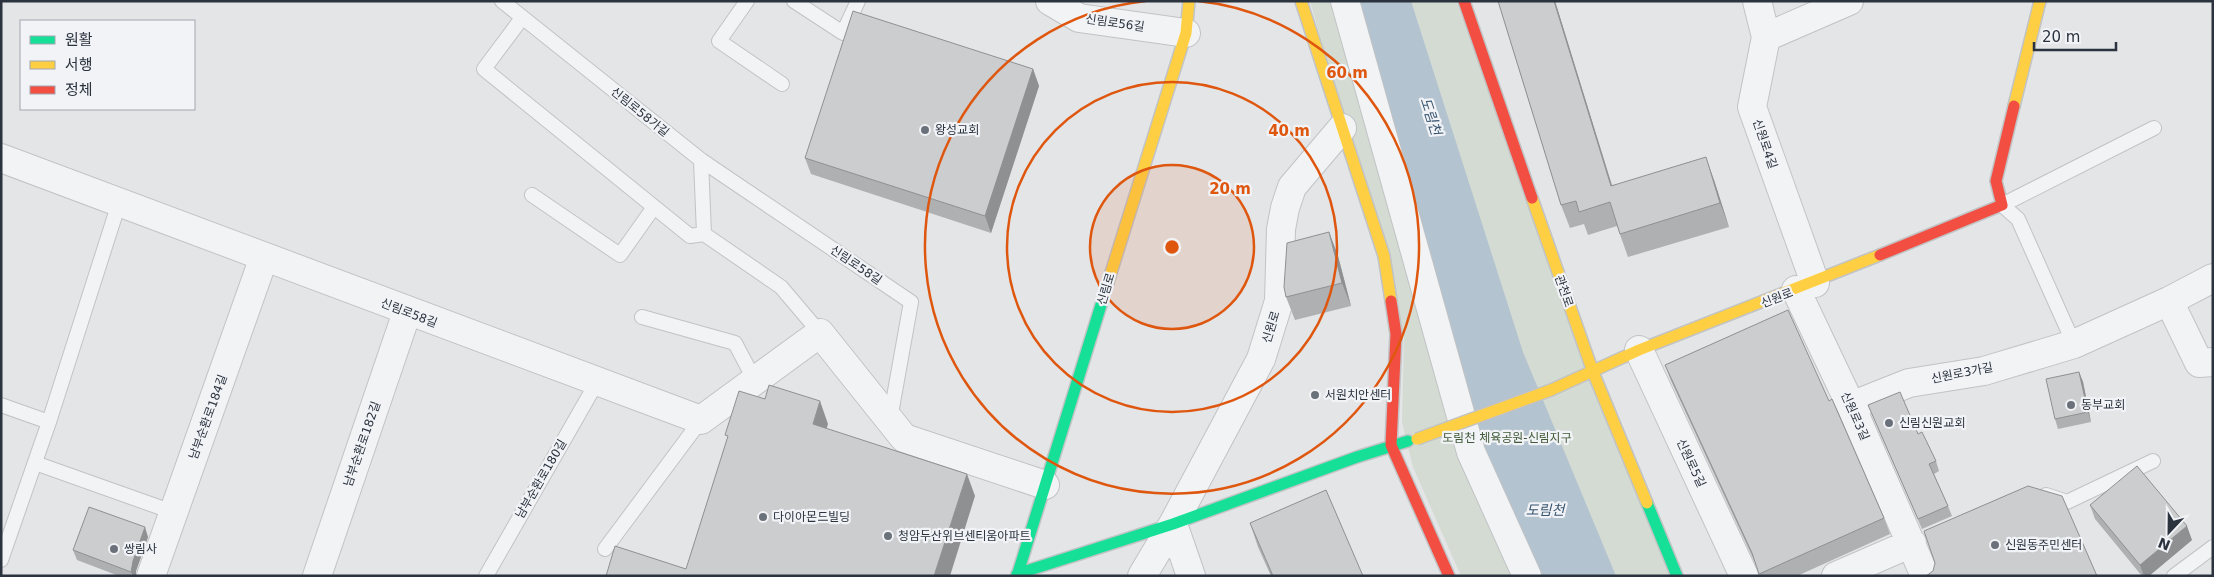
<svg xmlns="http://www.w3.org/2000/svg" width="2214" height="577" viewBox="0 0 2214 577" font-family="'DejaVu Sans','Noto Sans KR',sans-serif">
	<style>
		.green { fill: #d4dbd3 }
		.water { fill: #b3c3d0 }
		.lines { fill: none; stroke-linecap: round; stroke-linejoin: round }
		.lane-casing { stroke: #c1c3c5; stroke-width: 16 }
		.street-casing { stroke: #c1c3c5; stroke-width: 30 }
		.fast-casing { stroke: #c1c3c5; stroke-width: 14 }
		.slow-casing { stroke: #c1c3c5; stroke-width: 14 }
		.jam-casing { stroke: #c1c3c5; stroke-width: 14 }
		.lane { stroke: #f2f3f4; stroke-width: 14 }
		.street { stroke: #f2f3f4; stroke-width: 28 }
		.fast { stroke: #16e098; stroke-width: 11 }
		.slow { stroke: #ffcf43; stroke-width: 11 }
		.jam { stroke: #f24e42; stroke-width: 11 }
		.slow-bridge-casing { stroke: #c1c3c5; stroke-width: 14; stroke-linecap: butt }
		.slow-bridge { stroke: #ffcf43; stroke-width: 11 }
		.wall { fill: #afb0b2 }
		.shaded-wall { fill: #8e9091 }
		.building { fill: #cbcdcf; stroke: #8e9091 }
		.ring { fill: none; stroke: #df570f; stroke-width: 2.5 }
		.poi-dot { fill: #6b717a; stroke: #f1f3f6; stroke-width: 2 }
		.labels { text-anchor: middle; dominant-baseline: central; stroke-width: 4.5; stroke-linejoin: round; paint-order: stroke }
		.street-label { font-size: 12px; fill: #2b333f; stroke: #f1f3f6 }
		.poi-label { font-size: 12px; fill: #2b333f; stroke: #f1f3f6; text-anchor: start }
		.park-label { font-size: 12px; fill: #415a39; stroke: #f1f3f6 }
		.water-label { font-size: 14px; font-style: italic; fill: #385570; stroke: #f1f3f6 }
		.centre { fill: #df570f; stroke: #f1f3f6; stroke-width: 2.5 }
		.ring-label { font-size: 15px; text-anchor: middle; font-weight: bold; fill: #df570f; stroke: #f1f3f6; stroke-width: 4.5; stroke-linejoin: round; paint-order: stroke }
	</style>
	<rect width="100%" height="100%" fill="#e3e5e7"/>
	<path class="green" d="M 1310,1 L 1456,1 L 1670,576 L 1461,576 L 1413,467 L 1402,422 L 1404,336 Z"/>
	<path class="water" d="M 1340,1 L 1411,1 L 1523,352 L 1616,576 L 1528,576 L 1473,443 Z"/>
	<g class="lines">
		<g class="lane-casing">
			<path id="lane" d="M 502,1 L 701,160 L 704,234 L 781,287 L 820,333
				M 747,1 L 719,41 L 782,84
				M 794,1 L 843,33 L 858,1
				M 522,18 L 484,69 L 690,236 L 704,234
				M 701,160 L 911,302 L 890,419
				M 532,195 L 620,255 L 654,207
				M 2002,205 L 2154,128
				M 2002,205 L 2018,219 L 2074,344
				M 642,317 L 735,343 L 755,381
				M 1,405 L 49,422 L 1,560
				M 49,422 L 119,203
				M 35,463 L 173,512
				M 2046,495 L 2067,502 L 2153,461
				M 605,549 L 701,420
				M 486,576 L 597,382
				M 2174,576 L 2213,547"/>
		</g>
		<g class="street-casing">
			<path id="street" d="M 1050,1 L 1079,18 L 1186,33
				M 1345,1 L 1471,452 L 1527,576
				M 1757,1 L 1766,37 L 1752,107 L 1815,283
				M 1766,37 L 1849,1
				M 1,158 L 701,420 L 820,333 L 904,438 L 1045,485
				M 1796,290 L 1851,406 L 1925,576
				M 2169,301 L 2199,363 L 2213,362
				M 1639,350 L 1744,576
				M 1851,406 L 1909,383 L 1984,371 L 2074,344 L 2169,301 L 2213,278
				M 1173,524 L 1191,576
				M 151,576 L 264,257
				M 317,576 L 407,312
				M 1142,576 L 1173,524 L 1261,359 L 1279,301 L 1281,229 L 1285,208 L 1292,187 L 1342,128
				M 1836,576 L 1912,543"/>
		</g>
		<g class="fast-casing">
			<path id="fast" d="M 1647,503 L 1677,576
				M 1017,574 L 1173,524 L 1357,457 L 1408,441
				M 1017,576 L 1110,276"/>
		</g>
		<g class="slow-casing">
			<path id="slow" d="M 1301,1 L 1384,256 L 1391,301
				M 2014,106 L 2040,1
				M 1532,198 L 1593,372 L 1647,503
				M 1110,276 L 1186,33 L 1189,1
				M 1551,390 L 1639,350 L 1880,255"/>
		</g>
		<g class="jam-casing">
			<path id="jam" d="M 1464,1 L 1532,198
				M 1880,255 L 2002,205 L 1996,181 L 2014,106
				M 1391,301 L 1396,334 L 1391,445 L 1449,576"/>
		</g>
		<use href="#lane" class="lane"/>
		<use href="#street" class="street"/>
		<use href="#fast" class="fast"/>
		<use href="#slow" class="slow"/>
		<use href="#jam" class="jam"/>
		<g class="slow-bridge-casing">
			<path id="slow-bridge" d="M 1417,439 L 1551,390"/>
		</g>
		<use href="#slow-bridge" class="slow-bridge"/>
	</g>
	<path class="wall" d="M 1498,1 L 1555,1 L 1612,185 L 1714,180 L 1729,227 L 1628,257 L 1617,226 L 1588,235 L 1584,224 L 1570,228 L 1561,205 Z
		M 1033,69 L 1039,86 L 991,233 L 811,174 L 805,158 Z
		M 1329,232 L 1338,256 L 1351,306 L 1295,320 L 1286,297 Z
		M 1665,365 L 1884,518 L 1890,534 L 1797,576 L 1760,576 L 1756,565 L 1671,381 Z
		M 2079,372 L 2083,382 L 2091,422 L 2058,429 L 2055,419 Z
		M 1868,405 L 1918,434 L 1936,461 L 1939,471 L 1934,474 L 1948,506 L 1952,516 L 1922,529 Z
		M 2090,505 L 2192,540 L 2149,576 L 2142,576 L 2095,519 Z
		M 1250,523 L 1363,576 L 1271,576 L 1258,547 Z
		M 148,537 L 136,571 L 136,576 L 119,576 L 77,560 L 73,550 Z"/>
	<path class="shaded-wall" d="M 1554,1 L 1555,1 L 1619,209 L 1611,186 Z
		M 1033,69 L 1039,86 L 991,233 L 985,216 Z
		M 1706,157 L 1714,180 L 1729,227 L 1720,203 Z
		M 1329,232 L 1338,256 L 1351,306 L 1342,283 Z
		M 2079,372 L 2083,382 L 2091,422 L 2088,412 Z
		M 820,401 L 828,424 L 821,446 L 813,424 Z
		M 967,474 L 975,496 L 950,576 L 934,576 Z
		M 2187,526 L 2192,540 L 2149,576 L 2144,576 L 2140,565 Z
		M 145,527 L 148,537 L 136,571 L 136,576 L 133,576 L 131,572 L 133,561 Z"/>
	<path class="building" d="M 1498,1 L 1554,1 L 1611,186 L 1706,157 L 1720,203 L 1620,234 L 1610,202 L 1579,212 L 1576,201 L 1561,205 Z
		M 853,11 L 1033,69 L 985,216 L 805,158 Z
		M 1329,232 L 1342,283 L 1286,297 L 1284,287 L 1287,243 Z
		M 1788,310 L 1829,401 L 1832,399 L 1884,518 L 1759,574 L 1752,553 L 1665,365 Z
		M 2079,372 L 2088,412 L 2055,419 L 2046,379 Z
		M 769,385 L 820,401 L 813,424 L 967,474 L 934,576 L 606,576 L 615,546 L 686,569 L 728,436 L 725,435 L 739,391 L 765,399 Z
		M 1900,392 L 1918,434 L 1922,432 L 1936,461 L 1929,464 L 1948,506 L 1918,519 L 1868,405 Z
		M 2137,466 L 2187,526 L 2140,565 L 2090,505 Z
		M 2028,486 L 2062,496 L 2097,576 L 1926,576 L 1933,571 L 1935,563 L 1924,531 Z
		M 1326,490 L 1363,576 L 1273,576 L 1250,523 Z
		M 89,507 L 145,527 L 133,561 L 131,572 L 73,550 Z"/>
	<circle cx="1172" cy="247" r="82" fill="#df570f" fill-opacity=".12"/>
	<g class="ring">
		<circle cx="1172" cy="247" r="82"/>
		<circle cx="1172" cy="247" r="165"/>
		<path d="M1198 1A247 247 0 1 1 1146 1"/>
	</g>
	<g class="poi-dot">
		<circle cx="925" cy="130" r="5"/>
		<circle cx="1315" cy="395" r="5"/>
		<circle cx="2071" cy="405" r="5"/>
		<circle cx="1889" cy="423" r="5"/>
		<circle cx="763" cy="517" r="5"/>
		<circle cx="888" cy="536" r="5"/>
		<circle cx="1995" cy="545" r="5"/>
		<circle cx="114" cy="549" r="5"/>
	</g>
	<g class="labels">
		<g class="street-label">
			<text transform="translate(1115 23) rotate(8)">신림로56길</text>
			<text transform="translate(640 112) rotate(39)">신림로58가길</text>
			<text transform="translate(1765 144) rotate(71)">신원로4길</text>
			<text transform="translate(856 265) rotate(34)">신림로58길</text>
			<text transform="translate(1106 289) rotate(-73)">신림로</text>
			<text transform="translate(1564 291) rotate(71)">관천로</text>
			<text transform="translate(1777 298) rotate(-21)">신원로</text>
			<text transform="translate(409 313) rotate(21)">신림로58길</text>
			<text transform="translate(1271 327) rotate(-73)">신원로</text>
			<text transform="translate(1962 373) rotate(-11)">신원로3가길</text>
			<text transform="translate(1855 416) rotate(66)">신원로3길</text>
			<text transform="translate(208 417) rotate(-70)">남부순환로184길</text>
			<text transform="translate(362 444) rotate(-71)">남부순환로182길</text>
			<text transform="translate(1691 463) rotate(65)">신원로5길</text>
			<text transform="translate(541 479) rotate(-60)">남부순환로180길</text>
		</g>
		<g class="poi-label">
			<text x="935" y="130">왕성교회</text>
			<text x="1325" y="395">서원치안센터</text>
			<text x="2081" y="405">동부교회</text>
			<text x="1899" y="423">신림신원교회</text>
			<text x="773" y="517">다이아몬드빌딩</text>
			<text x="898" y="536">청암두산위브센티움아파트</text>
			<text x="2005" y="545">신원동주민센터</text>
			<text x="124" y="549">쌍림사</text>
		</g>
		<g class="park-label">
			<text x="1507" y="438">도림천 체육공원-신림지구</text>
		</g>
		<g class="water-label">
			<text transform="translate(1431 116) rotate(72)">도림천</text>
			<text x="1545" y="510">도림천</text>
		</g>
	</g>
	<circle cx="1172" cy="247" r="8" class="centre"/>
	<g class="ring-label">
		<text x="1347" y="78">60 m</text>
		<text x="1289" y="136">40 m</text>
		<text x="1230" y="194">20 m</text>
	</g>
	<rect width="2214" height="577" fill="none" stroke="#2b333f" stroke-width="5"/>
	<rect x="20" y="20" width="175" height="90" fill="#f1f3f6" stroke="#a2a6ad"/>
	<rect x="30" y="36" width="25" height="8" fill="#16e098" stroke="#a2a6ad"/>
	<text x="65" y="45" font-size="15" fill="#2b333f">원활</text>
	<rect x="30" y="61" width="25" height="8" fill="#ffcf43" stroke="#a2a6ad"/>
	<text x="65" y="70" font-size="15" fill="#2b333f">서행</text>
	<rect x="30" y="86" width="25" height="8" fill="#f24e42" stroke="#a2a6ad"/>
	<text x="65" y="95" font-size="15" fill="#2b333f">정체</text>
	<g transform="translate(2169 532) rotate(202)" stroke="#f1f3f6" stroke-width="4" paint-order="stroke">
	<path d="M0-4L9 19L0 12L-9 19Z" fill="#2b333f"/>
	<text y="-8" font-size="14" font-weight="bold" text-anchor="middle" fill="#2b333f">N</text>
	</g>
	<path d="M2034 42v8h82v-8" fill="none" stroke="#2b333f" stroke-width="2.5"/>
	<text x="2042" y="42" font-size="15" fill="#2b333f" stroke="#f1f3f6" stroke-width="4" paint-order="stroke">20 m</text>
</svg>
